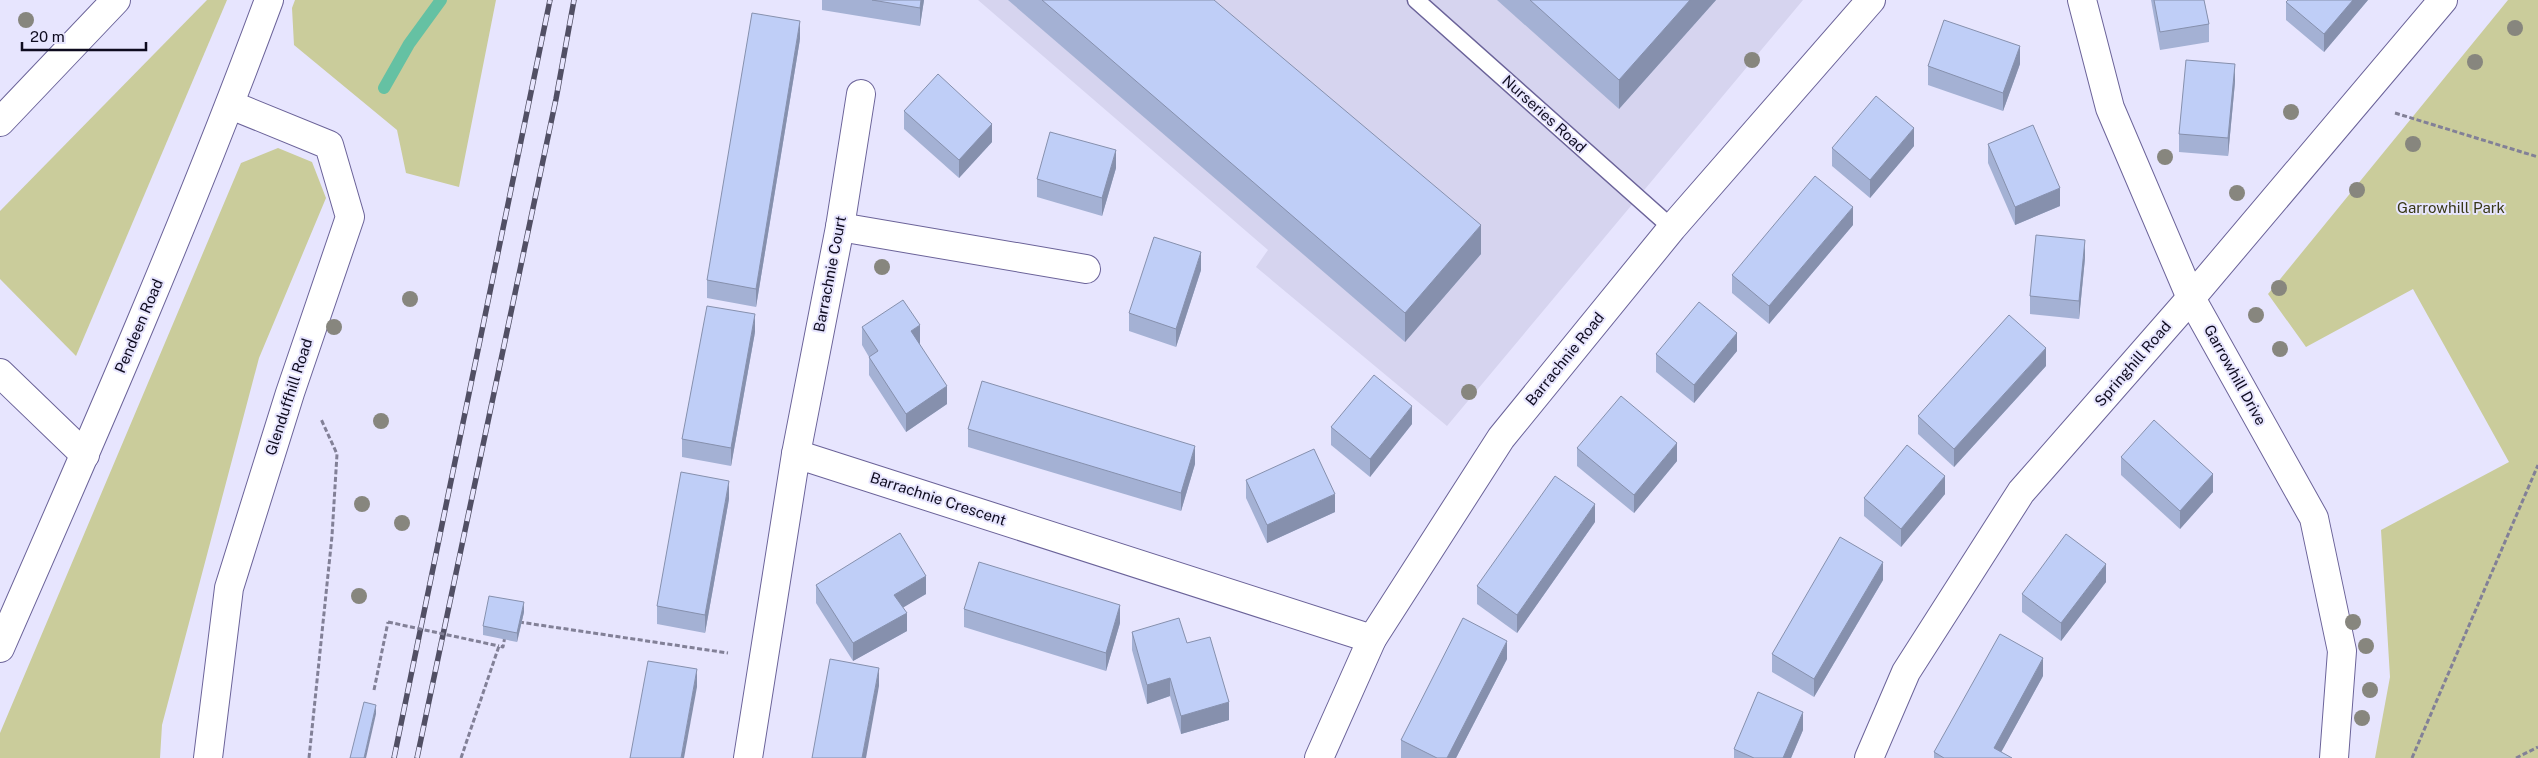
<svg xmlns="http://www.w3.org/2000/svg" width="2538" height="758" font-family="'Public Sans',sans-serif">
<rect width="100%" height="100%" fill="#e7e5fe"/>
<polygon fill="#d6d4ef" points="978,0 1803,0 1447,426 1256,267 1268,250"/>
<g fill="#cacc9b">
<polygon points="207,0 227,0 76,356 0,279 0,211"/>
<polygon points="295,0 496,0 459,187 406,173 397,130 294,45 292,8"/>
<polygon points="2508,0 2538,0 2538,758 2375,758 2390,677 2381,530 2509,462 2413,289 2306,347 2268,294"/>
<polygon points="278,148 312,162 326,198 259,358 162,725 160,758 0,758 0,733 241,163"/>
</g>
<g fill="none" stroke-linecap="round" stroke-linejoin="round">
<polyline stroke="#65c1a3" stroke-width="12" points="384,88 409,44 441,0"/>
<g stroke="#6b6399" stroke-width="19">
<polyline id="service" points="1416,0 1672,228"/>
</g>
<g stroke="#6b6399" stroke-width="30">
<g id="minor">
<polyline points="2082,0 2110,108 2191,298 2314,518 2342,651 2334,758"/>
<polyline points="0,122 116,0"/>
<polyline points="840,227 1086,269"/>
<polyline points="0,373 85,455"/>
<polyline points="796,454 840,227 861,94"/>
<path d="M0,648C94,434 188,219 269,0"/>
<polyline points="208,758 229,588 290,393 350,217 329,145 231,105"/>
<polyline points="748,758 796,454 1372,639"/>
<polyline points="1869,758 1906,672 2021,492 2191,298 2443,0"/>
</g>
</g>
<g stroke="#6b6399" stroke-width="30">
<polyline id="secondary" points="1319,758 1372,639 1501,438 1672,228 1871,0"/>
</g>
<g stroke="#828097" stroke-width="3" stroke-dasharray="5 2.5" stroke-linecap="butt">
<polyline points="2395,113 2538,157"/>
<polyline points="519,622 728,653"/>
<polyline points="374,690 388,622"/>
<polyline points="309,758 332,536 337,454 321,419"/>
<polyline points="461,758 499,646 503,647 505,636"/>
<polyline points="2412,758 2538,465"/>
<polyline points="2516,758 2538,747"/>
</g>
<use href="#service" stroke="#fff" stroke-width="16"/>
<use href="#minor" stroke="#fff" stroke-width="28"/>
<use href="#secondary" stroke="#fff" stroke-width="28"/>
<g stroke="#514f64" stroke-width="5.5">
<g id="rail">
<polyline points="394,758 550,0"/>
<polyline points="417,758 556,99 574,0"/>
</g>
</g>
<use href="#rail" stroke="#e7e5fe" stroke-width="4" stroke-dasharray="11" stroke-linecap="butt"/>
<polyline stroke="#828097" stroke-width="3" stroke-dasharray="5 2.5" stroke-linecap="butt" points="388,622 499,646"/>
</g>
<g fill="#87867e">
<circle cx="26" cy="20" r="8"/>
<circle cx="2515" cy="28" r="8"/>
<circle cx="1752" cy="60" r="8"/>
<circle cx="2475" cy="62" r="8"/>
<circle cx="2291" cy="112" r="8"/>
<circle cx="2413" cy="144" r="8"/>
<circle cx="2165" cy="157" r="8"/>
<circle cx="2357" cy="190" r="8"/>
<circle cx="2237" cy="193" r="8"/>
<circle cx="882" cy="267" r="8"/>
<circle cx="2279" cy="288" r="8"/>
<circle cx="410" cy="299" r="8"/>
<circle cx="2256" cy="315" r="8"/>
<circle cx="334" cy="327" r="8"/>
<circle cx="2280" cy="349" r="8"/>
<circle cx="1469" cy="392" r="8"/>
<circle cx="381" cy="421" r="8"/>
<circle cx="362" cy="504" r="8"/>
<circle cx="402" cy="523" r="8"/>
<circle cx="359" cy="596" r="8"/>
<circle cx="2353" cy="622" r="8"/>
<circle cx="2366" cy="646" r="8"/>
<circle cx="2370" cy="690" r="8"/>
<circle cx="2362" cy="718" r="8"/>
</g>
<g fill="#a4b1d4">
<polygon points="822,0 924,0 920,26 822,10"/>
<polygon points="1008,0 1214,0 1481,254 1405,342"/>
<polygon points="1497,0 1716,0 1619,109"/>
<polygon points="2151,0 2204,0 2209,24 2209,42 2160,50"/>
<polygon points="2368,0 2324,52 2286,20 2286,2"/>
<polygon points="800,39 756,307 707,298 707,280"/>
<polygon points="2020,64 2003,111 1928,85 1928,66"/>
<polygon points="2235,82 2228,156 2179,152 2179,134"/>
<polygon points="904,111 992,142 959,178 904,129"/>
<polygon points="1988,144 2060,206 2015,225 1988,163"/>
<polygon points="1914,146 1870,198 1832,166 1832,148"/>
<polygon points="1116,168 1102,216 1037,197 1037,179"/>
<polygon points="1853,225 1769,324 1732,293 1732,275"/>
<polygon points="2085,258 2079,319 2030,314 2030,296"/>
<polygon points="1201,270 1176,347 1129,331 1129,313"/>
<polygon points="862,327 920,344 919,344 947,404 906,432 869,375 869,357 862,345"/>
<polygon points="755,332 731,466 682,457 682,439"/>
<polygon points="1737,351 1694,403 1656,372 1656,354"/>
<polygon points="2046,366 1954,467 1918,434 1918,416"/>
<polygon points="1412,424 1370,477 1331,445 1331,427"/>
<polygon points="968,429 1195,464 1181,511 968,447"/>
<polygon points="1577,448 1677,461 1634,513 1577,466"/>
<polygon points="2121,457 2213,492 2180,529 2121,475"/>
<polygon points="1246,480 1335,512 1267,543 1246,498"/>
<polygon points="1945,494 1901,547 1864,516 1864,498"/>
<polygon points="729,499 705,633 657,624 657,606"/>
<polygon points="1595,522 1517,633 1477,604 1477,586"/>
<polygon points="1883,580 1814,697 1772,672 1772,654"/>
<polygon points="2106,582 2061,641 2022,612 2022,594"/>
<polygon points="816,585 926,594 903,607 907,631 853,661 816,603"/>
<polygon points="964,609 1120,623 1106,671 964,627"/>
<polygon points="524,612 517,642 483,635 483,626"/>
<polygon points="1132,632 1187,643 1229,720 1181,734 1170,696 1147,704 1132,650"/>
<polygon points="1507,659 1456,758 1401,758 1401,740"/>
<polygon points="2043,676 2001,752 2012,758 1934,758 1934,752"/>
<polygon points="1803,730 1791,758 1734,758 1734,749"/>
</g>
<g fill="#8690ad">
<polygon points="921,0 924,0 920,26 920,8"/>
<polygon points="1690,0 1716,0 1619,109 1619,80"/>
<polygon points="2353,0 2368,0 2324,52 2324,34"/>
<polygon points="800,21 800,39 756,307 756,289"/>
<polygon points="2020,46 2020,64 2003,111 2003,93"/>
<polygon points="2235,64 2235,82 2228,156 2228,138"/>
<polygon points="992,124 992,142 959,178 959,160"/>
<polygon points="1914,128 1914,146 1870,198 1870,180"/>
<polygon points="1116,150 1116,168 1102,216 1102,198"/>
<polygon points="2060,188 2060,206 2015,225 2015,207"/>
<polygon points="1853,207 1853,225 1769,324 1769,306"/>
<polygon points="1481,225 1481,254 1405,342 1405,313"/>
<polygon points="2085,240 2085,258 2079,319 2079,301"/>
<polygon points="1201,252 1201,270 1176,347 1176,329"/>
<polygon points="755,314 755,332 731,466 731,448"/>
<polygon points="920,325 920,344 911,350 911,331"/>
<polygon points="1737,333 1737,351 1694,403 1694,385"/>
<polygon points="2046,348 2046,366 1954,467 1954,449"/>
<polygon points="947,386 947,404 906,432 906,414"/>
<polygon points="1412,406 1412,424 1370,477 1370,459"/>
<polygon points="1677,443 1677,461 1634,513 1634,495"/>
<polygon points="1195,446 1195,464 1181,511 1181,493"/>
<polygon points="2213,474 2213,492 2180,529 2180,511"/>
<polygon points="1945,476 1945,494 1901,547 1901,529"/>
<polygon points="729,481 729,499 705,633 705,615"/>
<polygon points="1335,494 1335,512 1267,543 1267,525"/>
<polygon points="1595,504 1595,522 1517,633 1517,615"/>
<polygon points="1883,562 1883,580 1814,697 1814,679"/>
<polygon points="2106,564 2106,582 2061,641 2061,623"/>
<polygon points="926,576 926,594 894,613 894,595"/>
<polygon points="524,602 524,612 517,642 517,633"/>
<polygon points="1120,605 1120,623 1106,671 1106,653"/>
<polygon points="907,613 907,631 853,661 853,643"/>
<polygon points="1507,641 1507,659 1456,758 1447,758"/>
<polygon points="2043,658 2043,676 1998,758 1994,748"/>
<polygon points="879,668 879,686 866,758 862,758"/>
<polygon points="697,669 697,687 684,758 681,758"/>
<polygon points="1170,678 1170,696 1147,704 1147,685"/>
<polygon points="1229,702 1229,720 1181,734 1181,716"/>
<polygon points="376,705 376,714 366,758 364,758"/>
<polygon points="1803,712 1803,730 1791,758 1783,758"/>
</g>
<g fill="#bfcef7" stroke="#8690ad">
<polygon points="872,0 921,0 920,8"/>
<polygon points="1042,0 1214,0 1481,225 1405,313"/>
<polygon points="1530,0 1690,0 1619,80"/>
<polygon points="2154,0 2204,0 2209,24 2160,32"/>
<polygon points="2288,0 2353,0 2324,34 2286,2"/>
<polygon points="752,13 800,21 756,289 707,280"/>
<polygon points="1944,20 2020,46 2003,93 1928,66"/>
<polygon points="2186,60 2235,64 2228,138 2179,134"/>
<polygon points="938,74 992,124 959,160 904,111"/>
<polygon points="1876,96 1914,128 1870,180 1832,148"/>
<polygon points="2033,125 2060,188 2015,207 1988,144"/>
<polygon points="1050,132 1116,150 1102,198 1037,179"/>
<polygon points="1815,176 1853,207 1769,306 1732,275"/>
<polygon points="2036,235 2085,240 2079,301 2030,296"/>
<polygon points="1154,237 1201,252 1176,329 1129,313"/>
<polygon points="903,300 920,325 911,331 947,386 906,414 869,357 878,351 862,327"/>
<polygon points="1699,302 1737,333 1694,385 1656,354"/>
<polygon points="707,306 755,314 731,448 682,439"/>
<polygon points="2009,315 2046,348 1954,449 1918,416"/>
<polygon points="1374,375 1412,406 1370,459 1331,427"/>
<polygon points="982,381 1195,446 1181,493 968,429"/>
<polygon points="1621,396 1677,443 1634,495 1577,448"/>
<polygon points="2154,420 2213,474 2180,511 2121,457"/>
<polygon points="1907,445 1945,476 1901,529 1864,498"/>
<polygon points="1314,449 1335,494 1267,525 1246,480"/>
<polygon points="681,472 729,481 705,615 657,606"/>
<polygon points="1555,476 1595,504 1517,615 1477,586"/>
<polygon points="900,533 926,576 894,595 907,613 853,643 816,585"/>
<polygon points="2066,534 2106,564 2061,623 2022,594"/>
<polygon points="1840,537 1883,562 1814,679 1772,654"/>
<polygon points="979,562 1120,605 1106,653 964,609"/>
<polygon points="489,596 524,602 517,633 483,626"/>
<polygon points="1179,618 1187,643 1210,637 1229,702 1181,716 1170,678 1147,685 1132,632"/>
<polygon points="1463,618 1507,641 1447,758 1437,758 1401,740"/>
<polygon points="2000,634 2043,658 1994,748 2012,758 1944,758 1934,752"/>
<polygon points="830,659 879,668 862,758 812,758"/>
<polygon points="648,661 697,669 681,758 630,758"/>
<polygon points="1758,692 1803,712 1783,758 1754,758 1734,749"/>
<polygon points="364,702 376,705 364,758 350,758"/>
</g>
<g text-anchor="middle" stroke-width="4" stroke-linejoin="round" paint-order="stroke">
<g font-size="15" fill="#0e0b1f" stroke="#e7e5fe">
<text transform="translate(1544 114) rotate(42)" y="5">Nurseries Road</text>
<text transform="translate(830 274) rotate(-79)" y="5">Barrachnie Court</text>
<text transform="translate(139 326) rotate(-67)" y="5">Pendeen Road</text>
<text transform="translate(1565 359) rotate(-51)" y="5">Barrachnie Road</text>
<text transform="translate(2133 364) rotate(-49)" y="5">Springhill Road</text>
<text transform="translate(2235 375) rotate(61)" y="5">Garrowhill Drive</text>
<text transform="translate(289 397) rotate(-72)" y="5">Glenduffhill Road</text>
<text transform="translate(938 499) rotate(18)" y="5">Barrachnie Crescent</text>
</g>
<g font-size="15" fill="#383816" stroke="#e7e5fe">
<text x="2451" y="213">Garrowhill Park</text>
</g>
</g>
<path d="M22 42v8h124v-8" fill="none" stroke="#0e0b1f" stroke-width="2.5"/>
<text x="30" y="42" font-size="15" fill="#0e0b1f" stroke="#e7e5fe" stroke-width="4" paint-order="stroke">20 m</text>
</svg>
